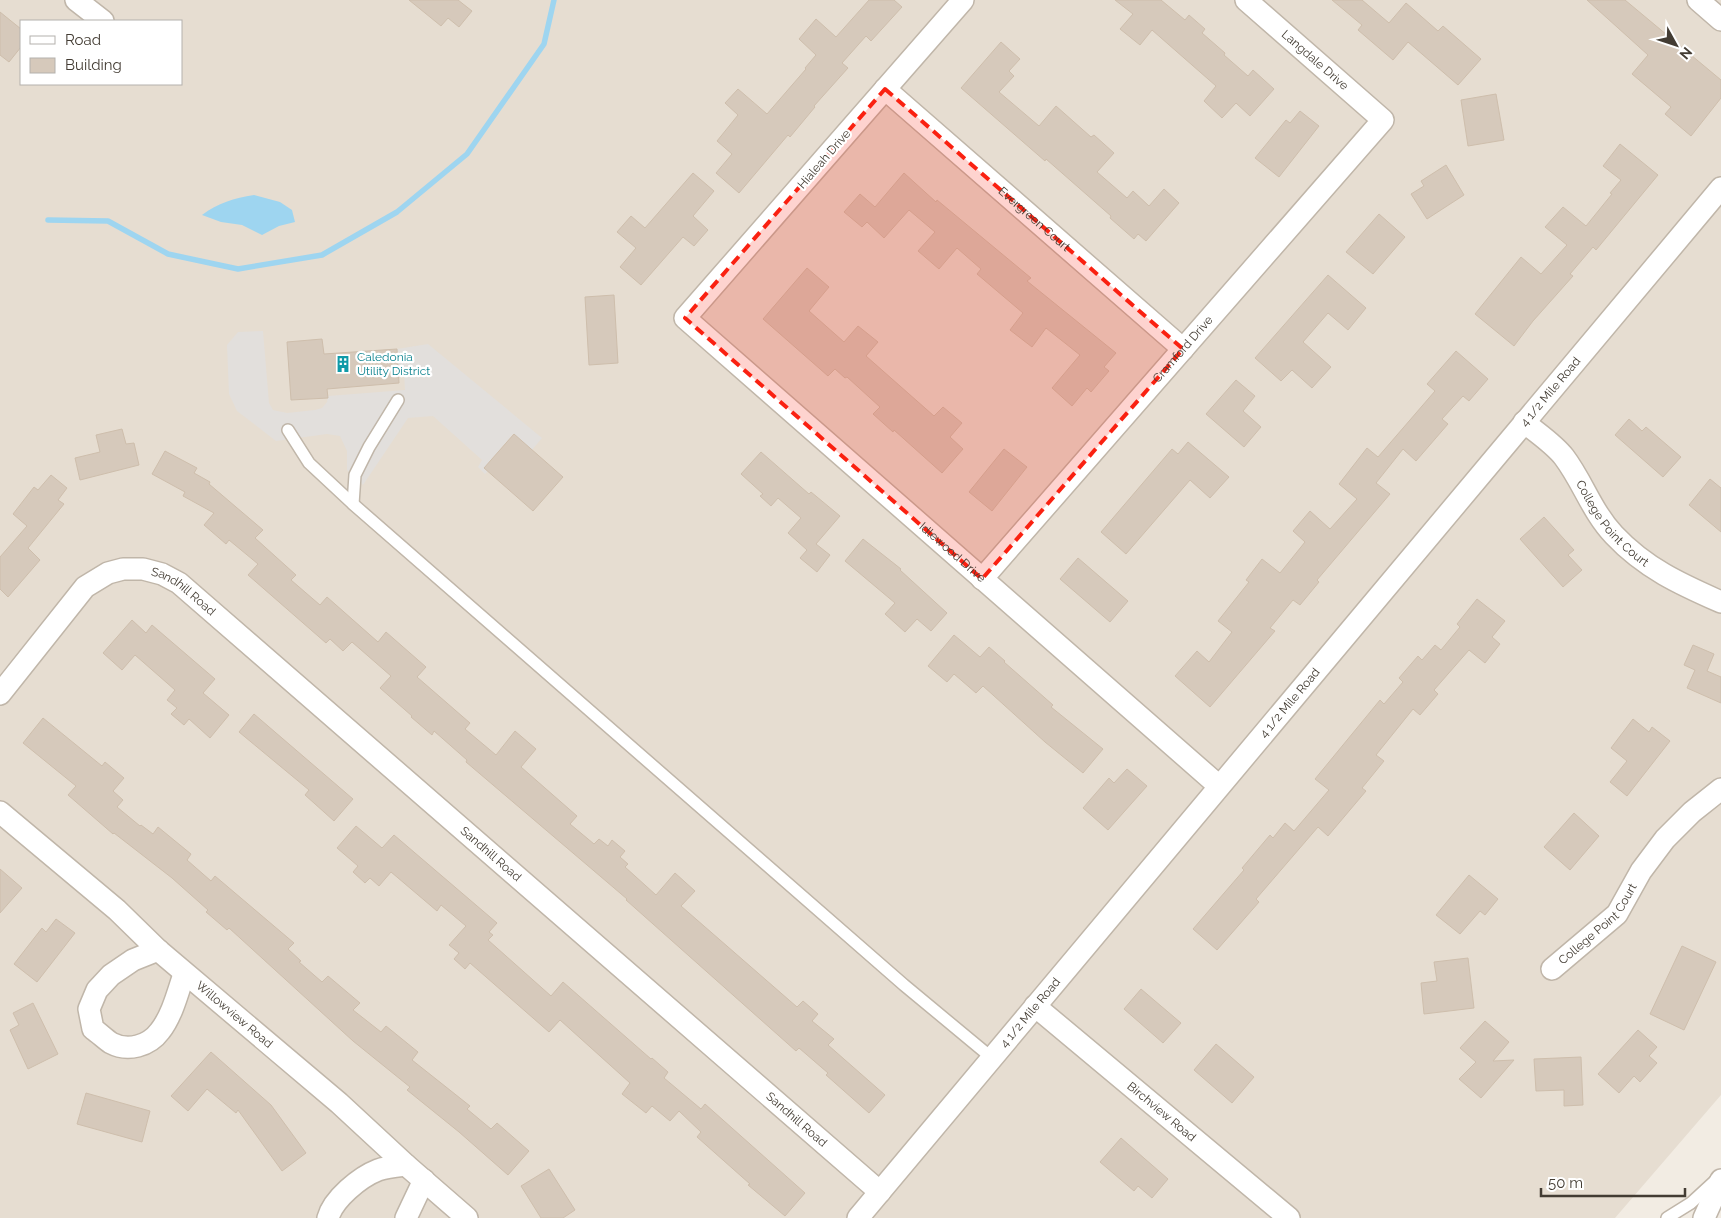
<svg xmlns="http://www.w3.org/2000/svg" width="1721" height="1218" font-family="Raleway,sans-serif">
<rect width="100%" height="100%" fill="#f2ece3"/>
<path fill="#e6ddd1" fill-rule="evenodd" d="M0,0H1721V1095L1615,1218H0ZM21,21H181V84H21Z"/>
<polygon fill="#e2dfdc" points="263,331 269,403 273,410 287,413 315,410 322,408 327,402 328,396 405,390 404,373 398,373 397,349 428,344 542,438 532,450 513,434 484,468 488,471 485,474 478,467 482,460 433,416 408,418 363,485 347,470 347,451 340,436 327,434 276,441 237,411 229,394 227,345 238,332"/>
<path fill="#9ed5f0" d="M254,195L280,202L292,210L295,222L279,226L262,235L242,225L221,222L202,215C218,203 234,198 254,195Z"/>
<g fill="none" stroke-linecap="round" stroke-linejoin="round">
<polyline stroke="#9ed5f0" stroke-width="5.5" points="48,220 108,221 168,254 238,269 322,255 397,212 467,154 544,44 554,0"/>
</g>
<g fill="#d6c9bb" stroke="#cebeac">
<polygon points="409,0 458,0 472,11 459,27 448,18 441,26"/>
<polygon points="869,0 894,0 902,7 871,41 866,36 842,63 848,68 814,106 815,107 790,137 788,135 739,193 716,173 732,154 717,141 738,115 725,103 738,89 767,114 806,69 805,68 816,55 799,39 816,19 836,37"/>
<polygon points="1115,0 1161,0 1185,20 1189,15 1205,29 1202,33 1225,53 1224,55 1248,76 1253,70 1274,89 1250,116 1236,103 1222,118 1204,101 1216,86 1152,30 1140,45 1120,29 1133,14"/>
<polygon points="1332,0 1362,0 1389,23 1406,3 1438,31 1443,26 1481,59 1458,85 1408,42 1393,60 1358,30 1362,25"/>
<polygon points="1587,0 1625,0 1721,80 1721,98 1691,136 1665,114 1671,107 1632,74 1648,55"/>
<polygon points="0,12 21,29 21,47 9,62 0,55"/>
<polygon points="1001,42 1020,59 1009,71 1014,76 999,92 1039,126 1056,106 1091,137 1094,135 1114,153 1097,172 1127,198 1133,191 1149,206 1164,189 1179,203 1146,241 1138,234 1134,239 1110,218 1111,216 1046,159 1045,161 961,88"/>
<polygon points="1496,94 1504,140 1468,146 1461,100"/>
<polygon points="1300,111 1319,126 1279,177 1255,158 1286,120 1290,123"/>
<polygon points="1620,144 1658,175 1596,250 1593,247 1570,274 1573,276 1533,321 1514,346 1475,314 1521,257 1541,274 1567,245 1545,227 1563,207 1586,226 1612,194 1610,193 1621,180 1603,166"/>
<polygon points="1446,165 1464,195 1427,219 1411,194 1424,186 1421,181"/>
<polygon points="693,173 714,191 693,216 708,230 694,246 683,237 641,285 620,267 636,248 617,232 631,216 645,228"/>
<polygon points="904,173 936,202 937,200 1031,278 1027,281 1116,353 1104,367 1109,371 1091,392 1087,388 1072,406 1052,388 1080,355 1046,328 1032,347 1010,330 1023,313 977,274 981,269 957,248 939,269 918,251 935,232 909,210 884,238 867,222 862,227 844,212 860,194 875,207"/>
<polygon points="1379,214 1405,237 1373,274 1346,252"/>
<polygon points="807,268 829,287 809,311 844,342 858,326 878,342 866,356 934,416 943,407 962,423 950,437 963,449 942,473 894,430 893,432 873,414 880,407 847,377 845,378 835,369 828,376 763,319"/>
<polygon points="1328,275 1366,308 1348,330 1328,313 1303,342 1331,367 1312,388 1292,370 1281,381 1255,358"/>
<polygon points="614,295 618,363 589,365 585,297"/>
<polygon points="322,339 324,354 397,349 399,383 327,389 328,398 291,400 287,342"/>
<polygon points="1456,351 1488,379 1469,401 1463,396 1442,419 1448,424 1416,461 1403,449 1376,483 1390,494 1317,580 1319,582 1300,605 1293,600 1270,628 1275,631 1210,707 1175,676 1197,651 1209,662 1232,632 1218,621 1249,582 1246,580 1262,559 1280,573 1305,542 1293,531 1310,511 1330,529 1357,499 1339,484 1367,448 1378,457 1435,391 1427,384"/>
<polygon points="1236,380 1255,396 1243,411 1261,427 1244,447 1206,414"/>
<polygon points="1629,419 1642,431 1646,427 1681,457 1663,477 1615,435"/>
<polygon points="122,429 126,444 134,443 139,465 80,480 75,458 100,452 96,435"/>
<polygon points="514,434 563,477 533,511 484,468"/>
<polygon points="1188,442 1229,477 1210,498 1190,480 1126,554 1101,532 1172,449 1178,454"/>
<polygon points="1004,449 1027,467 992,511 969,492"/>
<polygon points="165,451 197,468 194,473 210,482 209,484 263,530 255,538 296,575 291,580 320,605 327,597 378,642 386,632 426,667 417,677 470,723 465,729 496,755 515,731 536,749 521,767 577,816 570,824 594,844 599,839 608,846 612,840 625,851 620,857 628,864 625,867 656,895 675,873 695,891 681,906 797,1007 803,1001 818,1014 812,1021 834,1039 828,1045 885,1095 869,1113 826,1075 828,1073 799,1048 796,1051 626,900 627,899 466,762 467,760 434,731 432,735 411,717 412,716 380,688 391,676 352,642 343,651 330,639 326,643 248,575 258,564 229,540 226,544 204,525 214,513 183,496 185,492 152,474"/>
<polygon points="761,452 809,494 811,492 840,516 816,544 830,555 817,572 800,558 807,550 788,533 801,518 778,498 771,506 760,496 763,494 741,474"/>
<polygon points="51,475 67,488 58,500 64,504 28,548 40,560 8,597 0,589 0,557 27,526 13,514 34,487 38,490"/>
<polygon points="1710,479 1721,488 1721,532 1689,505"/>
<polygon points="1544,517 1574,550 1568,555 1582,570 1563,587 1520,539"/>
<polygon points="863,539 901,569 900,570 947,613 931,631 917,619 905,632 885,614 895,603 845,561"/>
<polygon points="1078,558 1128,601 1110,622 1060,579"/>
<polygon points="1477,599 1505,621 1492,637 1500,644 1485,663 1469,650 1434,690 1438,694 1420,715 1413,709 1376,755 1384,761 1362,788 1366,791 1328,836 1318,827 1256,899 1259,902 1217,950 1193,929 1244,870 1242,868 1270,835 1273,838 1285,823 1294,831 1329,790 1315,779 1380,700 1384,704 1403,682 1399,678 1418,656 1422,660 1435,645 1441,650 1460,627 1457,624"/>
<polygon points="132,620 146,633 152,625 215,679 203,693 229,715 210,738 189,719 184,725 171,714 177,708 167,700 175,690 135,655 122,670 103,653"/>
<polygon points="954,635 980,657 989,647 1005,661 1004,662 1053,705 1051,707 1103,749 1083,773 1045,742 983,686 976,693 954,674 947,682 928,666"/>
<polygon points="1693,645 1714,654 1707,671 1721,677 1721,703 1687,688 1695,670 1684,665"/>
<polygon points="254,714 353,799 334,821 305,795 309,790 239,732"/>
<polygon points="43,718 102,766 105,762 124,778 113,791 123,800 117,807 140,826 141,825 153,834 158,827 191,854 187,860 211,881 215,876 294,943 288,949 301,961 299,962 322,982 328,976 360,1003 353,1010 381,1032 386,1026 418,1052 412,1060 470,1106 467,1109 491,1129 497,1123 529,1151 508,1175 459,1132 407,1090 410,1087 353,1041 229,928 227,930 206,912 208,910 172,878 114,833 113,834 68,795 76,786 23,743"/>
<polygon points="1633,719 1649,732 1652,727 1670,741 1627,796 1610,782 1627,761 1611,748"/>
<polygon points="1127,769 1147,786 1108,830 1083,808 1109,778 1114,783"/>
<polygon points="1574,813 1599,836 1570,870 1544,847"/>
<polygon points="356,826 382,848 394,835 497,923 489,932 493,935 488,940 551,996 563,982 651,1059 652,1058 668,1072 664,1078 701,1109 705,1104 805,1193 785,1216 748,1185 750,1184 697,1137 701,1132 679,1111 670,1121 652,1106 646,1113 622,1094 630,1083 560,1020 549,1032 470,963 465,969 454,959 459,953 449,945 466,926 441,905 437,911 391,872 379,886 370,878 365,883 353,872 358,866 337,848"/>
<polygon points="0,869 22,888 0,913"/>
<polygon points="1469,875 1498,899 1485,915 1480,911 1460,934 1436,915"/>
<polygon points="56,919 75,933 37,982 14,964 42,928 46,932"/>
<polygon points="1682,946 1716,962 1684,1030 1650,1014"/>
<polygon points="1468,958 1474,1008 1424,1014 1421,983 1437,981 1434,962"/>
<polygon points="1141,989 1181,1023 1163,1043 1124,1009"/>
<polygon points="33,1003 58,1054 28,1069 10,1030 19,1025 13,1013"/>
<polygon points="1485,1021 1509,1042 1493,1061 1514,1060 1481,1098 1459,1079 1476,1062 1460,1048"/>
<polygon points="1638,1030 1657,1047 1649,1056 1657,1063 1640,1082 1634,1076 1619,1093 1598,1074"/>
<polygon points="1216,1044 1254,1077 1232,1103 1194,1070"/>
<polygon points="211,1052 271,1105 306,1153 282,1171 238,1110 236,1113 207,1089 188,1111 171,1096"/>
<polygon points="1581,1057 1583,1105 1564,1106 1564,1090 1536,1091 1534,1059"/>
<polygon points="86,1093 150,1111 142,1142 77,1124"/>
<polygon points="1121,1138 1168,1179 1152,1198 1138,1186 1134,1191 1100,1162"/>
<polygon points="549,1169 575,1210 563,1218 541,1218 521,1186"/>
</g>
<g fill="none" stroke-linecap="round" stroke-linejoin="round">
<g stroke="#c0b6a9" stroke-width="14">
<g id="service">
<polyline points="288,430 309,463 353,504 904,985 992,1058"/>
<polyline points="353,504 355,475 369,447 398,400"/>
<polyline points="1667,1218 1691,1203 1716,1180"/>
</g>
</g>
<g stroke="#c0b6a9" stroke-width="24">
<g id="minor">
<polyline points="76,0 103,21"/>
<path id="s1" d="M963,0L685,318L1219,786"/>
<polyline points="1698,0 1721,20"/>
<path id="s2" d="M885,89L1183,349"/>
<path id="s3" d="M1524,422C1537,433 1554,444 1564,457C1583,482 1592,512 1614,535C1645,568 1680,584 1721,602"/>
<path id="s4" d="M982,579L1383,120L1246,0"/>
<path id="s5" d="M0,694L85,587L108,573L123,569H143L162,574L179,583L880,1192"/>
<path id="s6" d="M0,812L117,910L158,950L339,1103L406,1165L467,1218"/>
<path d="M158,950L133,960L111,975L97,990L89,1009L93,1029C99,1033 105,1039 111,1043C128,1052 149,1046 160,1031C172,1016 178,992 184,974"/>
<path id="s7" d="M1552,969L1617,914L1641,871L1665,839L1692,812L1721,789"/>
<path id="s8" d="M1035,1006L1289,1218"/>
<path d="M328,1218C333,1199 360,1177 378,1170C386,1167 397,1166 406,1165"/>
<polyline points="406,1218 424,1180"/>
<path id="s9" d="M858,1218L1721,188"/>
<polyline points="1704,1218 1721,1180"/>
</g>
</g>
<use href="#service" stroke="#fff" stroke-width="11"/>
<use href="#minor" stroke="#fff" stroke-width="21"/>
</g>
<path fill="#fa2111" fill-opacity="0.2" stroke="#fa2111" stroke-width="4" stroke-dasharray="10 6" stroke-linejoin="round" d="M885,89L1183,349L982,579L685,318Z"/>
<defs>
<g id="building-bare" transform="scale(1.35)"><path d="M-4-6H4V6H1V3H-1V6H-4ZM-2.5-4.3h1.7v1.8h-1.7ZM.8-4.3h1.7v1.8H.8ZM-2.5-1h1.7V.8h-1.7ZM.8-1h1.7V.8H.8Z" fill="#0f9aa8" stroke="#fff" stroke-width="2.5" paint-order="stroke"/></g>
</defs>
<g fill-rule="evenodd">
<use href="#building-bare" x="343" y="364"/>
</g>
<g text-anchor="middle" stroke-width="4.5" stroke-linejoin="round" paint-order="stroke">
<g font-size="12" fill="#433c33" stroke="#fff">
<text transform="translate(1315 60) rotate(41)" y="4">Langdale Drive</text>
<text transform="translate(824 159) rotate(-49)" y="4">Hialeah Drive</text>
<text dy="4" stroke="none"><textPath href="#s2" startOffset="198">Evergreen Court</textPath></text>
<text dy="4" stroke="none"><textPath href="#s4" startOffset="305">Cramford Drive</textPath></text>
<text dy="4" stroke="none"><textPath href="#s9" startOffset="1078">4 1/2 Mile Road</textPath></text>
<text dy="4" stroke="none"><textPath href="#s3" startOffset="136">College Point Court</textPath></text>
<text dy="4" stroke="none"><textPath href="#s1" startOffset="778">Idlewood Drive</textPath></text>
<text dy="4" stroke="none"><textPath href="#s5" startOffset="246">Sandhill Road</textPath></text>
<text dy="4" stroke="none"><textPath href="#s9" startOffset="672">4 1/2 Mile Road</textPath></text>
<text dy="4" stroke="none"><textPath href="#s5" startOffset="651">Sandhill Road</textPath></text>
<text dy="4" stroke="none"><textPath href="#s7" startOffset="65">College Point Court</textPath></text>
<text dy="4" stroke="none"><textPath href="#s9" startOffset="268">4 1/2 Mile Road</textPath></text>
<text dy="4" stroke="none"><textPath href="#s6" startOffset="310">Willowview Road</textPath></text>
<text dy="4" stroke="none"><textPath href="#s8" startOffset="165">Birchview Road</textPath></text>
<text dy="4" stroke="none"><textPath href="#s5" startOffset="1056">Sandhill Road</textPath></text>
</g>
<g font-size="12" fill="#0d838f" stroke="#fff" text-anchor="start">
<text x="357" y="361">Caledonia<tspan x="357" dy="14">Utility District</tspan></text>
</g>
</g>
<rect x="20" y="20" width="162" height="65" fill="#ffffff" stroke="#b4b1ad"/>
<rect x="30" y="36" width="25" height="8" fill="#ffffff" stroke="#b4b1ad"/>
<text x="65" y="45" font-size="15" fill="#433c33">Road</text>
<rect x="30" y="58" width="25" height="15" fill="#d6c9bb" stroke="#b4b1ad"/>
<text x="65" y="70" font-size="15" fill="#433c33">Building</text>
<g transform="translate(1676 45) rotate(130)" stroke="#ffffff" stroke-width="4" paint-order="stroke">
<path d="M0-4L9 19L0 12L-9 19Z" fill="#433c33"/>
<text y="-8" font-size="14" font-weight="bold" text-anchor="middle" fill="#433c33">N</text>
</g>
<path d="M1541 1188v8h144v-8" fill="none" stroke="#433c33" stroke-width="2.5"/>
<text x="1548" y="1188" font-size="15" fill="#433c33" stroke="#ffffff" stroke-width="4" paint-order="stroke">50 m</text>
</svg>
